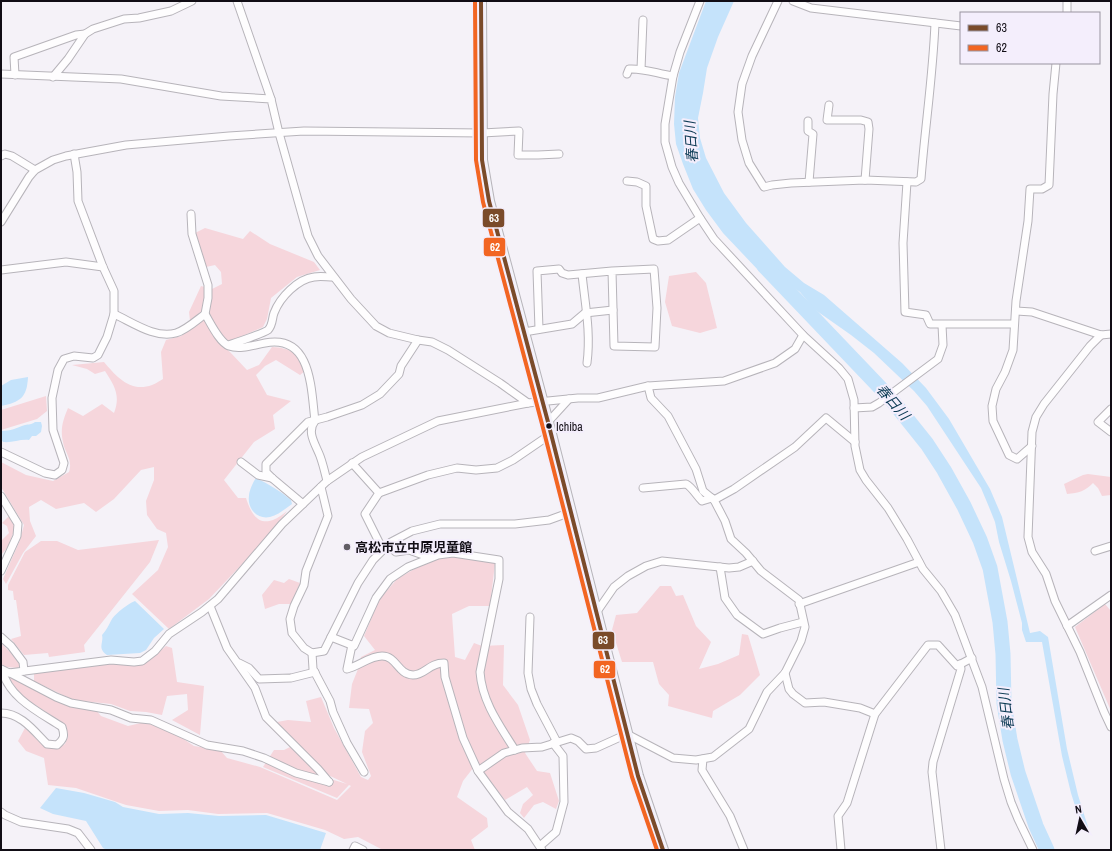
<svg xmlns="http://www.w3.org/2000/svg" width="1112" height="851" font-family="'Archivo Narrow','Noto Sans JP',sans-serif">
<rect width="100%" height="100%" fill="#f5f2f8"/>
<g fill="#f6d6dc">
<path d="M205,228L243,239L250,231L270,244L314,262L320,270L297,277L271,298L267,319L263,327L238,338L219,343L230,352L247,370L259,365L272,347C291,348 297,353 306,370L300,375L276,360L265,366L256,375L267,395L291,401L273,415L275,429L254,442L224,480L238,498H246C250,511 257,526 273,520C278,518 283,514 287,511L268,537L209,599L169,629L132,594L158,570L168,547L166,533L157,529L147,515L146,501L154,480V467L141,470L114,499L96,512L84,503L56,509L41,500L29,507L30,521L36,536L23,553L6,584L3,579L20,540L24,525L1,487V462L26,475L53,481L69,472C73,459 65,454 63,442C60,429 63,420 68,408L83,416L102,404L114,413C121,395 114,385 105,371L95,374L87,369L72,365L104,362C116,376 130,393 152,385C155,384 159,381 163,379L161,352L166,340L181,336L191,329L189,312L201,286L212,289L222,284L221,272L215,265L206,267L195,233Z"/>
<polygon points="696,272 706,283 717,328 700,333 672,326 665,302 669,276"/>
<polygon points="46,396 47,411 37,419 1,430 1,410"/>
<path d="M1088,474L1111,477V495L1102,496L1098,488L1093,483C1085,491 1079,493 1067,494L1064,484L1083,475Z"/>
<polygon points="9,516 15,528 8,547 1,555 1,541 9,533 7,526 2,523"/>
<polygon points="159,540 150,562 84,645 85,652 49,657 48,653 24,655 11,639 21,636 16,600 14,600 13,591 8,590 8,585 25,552 41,541 57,541 78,550"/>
<polygon points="455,556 495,563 490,606 469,606 452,614 455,657 465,660 474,643 482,646 504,645 503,685 518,705 530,740 525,753 537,771 550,773 559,801 556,809 543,802 534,805 524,818 520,813 523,804 533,795 527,787 505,800 484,773 477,763 463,781 457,797 487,818 488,827 471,840 475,850 383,850 358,837 344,839 325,830 267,813 218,814 188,810 159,811 126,805 76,788 48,785 44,758 26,751 18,741 25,728 42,744 56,749 65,744 68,737 66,725 23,697 7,676 31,688 96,710 101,716 128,726 145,722 179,736 194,746 220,750 227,758 260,767 337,800 351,786 349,785 337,798 263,767 274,750 284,750 290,747 324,777 347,784 328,775 277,722 288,720 311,722 306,701 321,697 334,728 361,777 368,780 371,776 362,752 365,731 373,723 369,709 349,708 352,684 358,669 361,657 375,650 364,636 379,600 397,579 418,567 442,557"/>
<polygon points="289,579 300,583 291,604 279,604 265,609 262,595 274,580 284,583"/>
<polygon points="660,586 671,586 676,596 683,595 696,626 711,642 699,669 718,664 739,655 742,634 748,635 760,675 740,695 713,711 712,718 668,706 669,695 659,684 653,662 622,662 612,630 616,615 637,613"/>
<polygon points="1105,604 1111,611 1111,711 1075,627"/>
<polygon points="1,643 10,652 20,665 18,668 6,667 1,664"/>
<polygon points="166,646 172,648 177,682 204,686 200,735 172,720 188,710 187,694 167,696 162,715 146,712 130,711 111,704 73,700 34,681 34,673 110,663 134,666 149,661"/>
</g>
<g fill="#c5e3fb">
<polygon points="706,1 734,1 718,37 707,68 703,93 698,118 700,138 706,158 724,193 746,223 785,267 804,283 824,295 902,363 926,388 949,419 990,489 1002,517 1030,633 1040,631 1048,637 1067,749 1078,795 1088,827 1082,828 1071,793 1062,756 1042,642 1026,642 1022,630 1022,623 1011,581 999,542 995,522 989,507 981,488 927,406 914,391 874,353 851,335 814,309 800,292 784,281 771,280 759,271 723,233 706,210 693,189 683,164 676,144 674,124 675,97 679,73"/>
<path d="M28,377C27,398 20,402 1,406V386L11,380Z"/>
<path d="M35,422H41L42,426L41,432L36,436H32L29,440C20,439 12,443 3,442L1,439V431C11,431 16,428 25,425C29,424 31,425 35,422Z"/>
<path d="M256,478C269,484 280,491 291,500L292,504C285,509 278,515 270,517C257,520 247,508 249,496C249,491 253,482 256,478Z"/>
<path d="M135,601L164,629L154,638L146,650L140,653L107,655C97,648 104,643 102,635C107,630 109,624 112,619C117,612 128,604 135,601Z"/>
<polygon points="56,788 84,793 115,802 123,807 159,814 188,813 219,816 266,815 326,833 320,850 107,850 103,848 86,821 53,814 40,808"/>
</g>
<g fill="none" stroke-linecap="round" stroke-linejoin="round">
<polyline stroke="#c5e3fb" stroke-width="15" points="764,266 891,399 927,444 944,470 964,506 980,540 990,568 1000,622 1003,654 1004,703 1010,740 1018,773 1036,826 1047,850"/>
<g stroke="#b7b4ba" stroke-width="9">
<g id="minor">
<polyline points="237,1 271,99"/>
<polyline points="700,1 680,52 673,76 665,124 665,142 672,167 679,183 700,218 714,239 803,335 839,368 848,379 854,400 855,446 860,470 866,480 888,508 907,539 923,569 941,591 955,615 982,687 1004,779 1011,802 1018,819 1033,850"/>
<path d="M778,1L752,56L742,84L738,112L742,140L749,163L764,187L772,185L791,183L865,180L916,182L921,179C925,127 933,75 935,23"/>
<polyline points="793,1 811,8 961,26"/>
<polyline points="1067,13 1067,1"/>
<polyline points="641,69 643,20"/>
<polyline points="1,74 121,79 221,96 271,99 279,133 308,236 318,256 351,299 376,326 389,333 418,340 432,342 448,350 500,383 528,403"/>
<path d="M627,74L629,69C644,68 658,74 673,76"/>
<polyline points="15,75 14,57 76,35 85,34"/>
<polyline points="53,77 68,59 85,34 93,29 124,19 139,18 171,11 192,1"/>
<polyline points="829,105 827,120 861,120 868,122 869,129 865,180"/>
<polyline points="808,121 808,131 813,134 809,182"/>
<polyline points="1,156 5,154 12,156 35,170"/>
<polyline points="627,181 637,182 646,186 646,206 653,239 658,241 668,240 700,218"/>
<polyline points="907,182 903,243 905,312 926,315 930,324 1014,324"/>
<polyline points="1,222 29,177 35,170 53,160 66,156 126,145 229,136 304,131 482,133 519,131 518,155 538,155 559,154"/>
<polyline points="1,270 66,262 103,267"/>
<path d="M582,274C585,304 591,332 587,363"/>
<polyline points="1016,311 1032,312 1101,335 1111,334"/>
<path d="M114,314C132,322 155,339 176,333C186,330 197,320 205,314L208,298V285L192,234L191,214"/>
<path d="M205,314C210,322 219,342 229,346C240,350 254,345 265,343C312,334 311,389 315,421C306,432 316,445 320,456C323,464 325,473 327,481"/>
<polyline points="539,329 537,271 559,269 562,273 568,275 612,271 654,269 657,308 655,347 614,346 612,271"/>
<polyline points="524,332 572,324 585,313 613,310"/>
<polyline points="1101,335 1090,346 1044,404 1036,417 1032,432 1028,537 1032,552 1046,574 1055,601 1080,652 1104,712 1111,727"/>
<path d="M228,345C235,343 264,333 268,330C273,325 272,318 274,313C280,297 298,279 314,277C320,276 327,277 333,277"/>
<polyline points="854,408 872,407 879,403 938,359 943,345 942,325"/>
<polyline points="1111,409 1098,422 1111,432"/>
<polyline points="548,422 569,399"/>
<polyline points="1032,446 1017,459 1009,455 993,421 992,406 996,389 1005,372 1013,350 1016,301 1028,221 1030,189 1042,189 1049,185 1053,94 1056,63"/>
<polyline points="1,452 45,473 55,475 62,470 64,463 53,430 52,398 58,370 64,359 74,356 93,358 98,355 107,337 114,314 114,291 103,267 78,201 77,172 74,154"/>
<polyline points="241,462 258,475 272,478"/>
<polyline points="352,463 379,493 365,514 383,550"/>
<polyline points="321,487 328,516 306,571 304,585 294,606 290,619 292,633 304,648 312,653 324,651 358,583 373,560 391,542 412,531 440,524 515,524 549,520 571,512"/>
<path d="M643,488L686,484C692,487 696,495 702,501L712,498"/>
<polyline points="379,493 428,475 457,468 476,470 497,468 513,460 551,434"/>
<polyline points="1,496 18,524 17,536 1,571"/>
<polyline points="714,500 734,489 795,447 826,418 855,442"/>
<polyline points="303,504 272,478 266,472 266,464 308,422 327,417 362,405 380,394 399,374 401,366 418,340"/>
<polyline points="388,545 396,552 409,550 423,555 434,554"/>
<polyline points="1095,551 1111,546"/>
<polyline points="720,567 725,598 737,615 763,634 780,628 803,622"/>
<polyline points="799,604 919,562"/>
<polyline points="210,606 227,648 255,688 266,717 318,769 329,782"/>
<polyline points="596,613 614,587 628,576 646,566 662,561 729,568 739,567 753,561"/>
<polyline points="530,617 528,673 531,689 537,704 557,742"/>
<polyline points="1067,626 1111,595"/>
<polyline points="1,637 11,646 23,662 24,671"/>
<path d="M331,637L354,646L376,598L390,579L408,567L438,555L453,553L499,560V579L480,672C482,702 500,726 515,750"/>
<path d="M352,645L347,669C359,666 370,656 382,656C397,656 397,674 413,675C425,675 429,663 444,663L445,677L463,738L478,771L508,812L528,829L542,850"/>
<polyline points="312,653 313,669 330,701 333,712 347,743 364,772"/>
<polyline points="239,663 249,668 259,679 291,678 315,672"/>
<polyline points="1,669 9,673 111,660 134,662 142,661 155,651 169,634 202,612 218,599 282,524 327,481 362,457 438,421 528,403 578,398 598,398 648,386 724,381 775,363 795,349 803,335"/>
<polyline points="10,673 56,697 71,703 111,710 131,718 151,720 207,745 243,751 264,758 296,773 329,782"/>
<polyline points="785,673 789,689 793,694 805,703 824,702 860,708 875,714"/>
<path d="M1,713C21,713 34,731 47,744L57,745C64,739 65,736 62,727C39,712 9,698 2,670"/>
<polyline points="703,759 702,770 730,816 744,850"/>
<polyline points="478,771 504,753 522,748 542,747 571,738 578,741 586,749 596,748 627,734 673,758 696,760 713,757 749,729 767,692 785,673 801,641 805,627 799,600 761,571 746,553 731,539 725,521 714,500 703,491 696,469 668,416 651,398 648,386"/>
<polyline points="1,812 5,815 21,822 68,829 78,833 91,850"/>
<polyline points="540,846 556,832 564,802 563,756 553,743"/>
<polyline points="353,850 355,846 363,850"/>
<polyline points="841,850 838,816 847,803 875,714 928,645 938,645 957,666 972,658"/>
<polyline points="941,850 932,772 933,762 961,669 960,664"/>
</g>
</g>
<g stroke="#b7b4ba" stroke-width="12">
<polyline id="secondary" points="481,1 482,160 489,201 548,422 638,776 663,850"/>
</g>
<use href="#minor" stroke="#fefdfe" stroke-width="7"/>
<use href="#secondary" stroke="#f3f4f9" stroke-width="10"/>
<g stroke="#f4eefc" stroke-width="7">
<polyline id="bus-1" points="481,1 482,160 489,201 548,422 638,776 663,850"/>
</g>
<g stroke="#f4eefc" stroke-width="7">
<polyline id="bus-2" points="475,1 476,160 483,202 542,424 632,777 657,850"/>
</g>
<use href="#bus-1" stroke="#7a4b2a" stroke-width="4"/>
<use href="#bus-2" stroke="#f26522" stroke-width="4"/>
</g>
<circle fill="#110d15" stroke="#f4eefc" stroke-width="1.5" cx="549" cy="426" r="3.5"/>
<circle fill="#615d64" stroke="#f4eefc" stroke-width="1.5" cx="347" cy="547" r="4"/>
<g text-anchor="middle" stroke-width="4" stroke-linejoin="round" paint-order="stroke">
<g font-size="12" fill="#110d15" stroke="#f4eefc" text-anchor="start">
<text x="556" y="431">Ichiba</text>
</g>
<g font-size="13" font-weight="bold" fill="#110d15" stroke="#f4eefc" text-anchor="start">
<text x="355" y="552">高松市立中原児童館</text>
</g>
<g font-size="14" font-style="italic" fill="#0c3a54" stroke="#f4eefc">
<text transform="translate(691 142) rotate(-94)" y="5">春日川</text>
<text transform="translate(893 402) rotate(49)" y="5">春日川</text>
<text transform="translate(1006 709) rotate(-97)" y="5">春日川</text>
</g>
</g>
<g stroke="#f4eefc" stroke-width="1.5">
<rect x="482" y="208" width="23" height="20" rx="4" fill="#7a4b2a"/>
<rect x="483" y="237" width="23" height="20" rx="4" fill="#f26522"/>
<rect x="592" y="631" width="23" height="19" rx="4" fill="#7a4b2a"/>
<rect x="593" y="660" width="23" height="19" rx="4" fill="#f26522"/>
</g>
<g font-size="11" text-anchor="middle" font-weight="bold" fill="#fff">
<text x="494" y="222">63</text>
<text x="495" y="251">62</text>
<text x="603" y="644">63</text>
<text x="605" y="673">62</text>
</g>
<rect width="1112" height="851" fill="none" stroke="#110d15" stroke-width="4"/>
<rect x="960" y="12" width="140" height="52" fill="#f4eefc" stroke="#9994a0"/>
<rect x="968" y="25" width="20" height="6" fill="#7a4b2a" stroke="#9994a0"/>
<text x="996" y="32" font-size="12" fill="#110d15">63</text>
<rect x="968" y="45" width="20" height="6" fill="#f26522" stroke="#9994a0"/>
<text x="996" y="52" font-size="12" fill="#110d15">62</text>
<g transform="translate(1080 819) rotate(351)" stroke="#f4eefc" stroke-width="3" paint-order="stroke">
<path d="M0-3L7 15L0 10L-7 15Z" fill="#110d15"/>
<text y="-6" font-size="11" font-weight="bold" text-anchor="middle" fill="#110d15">N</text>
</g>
</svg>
